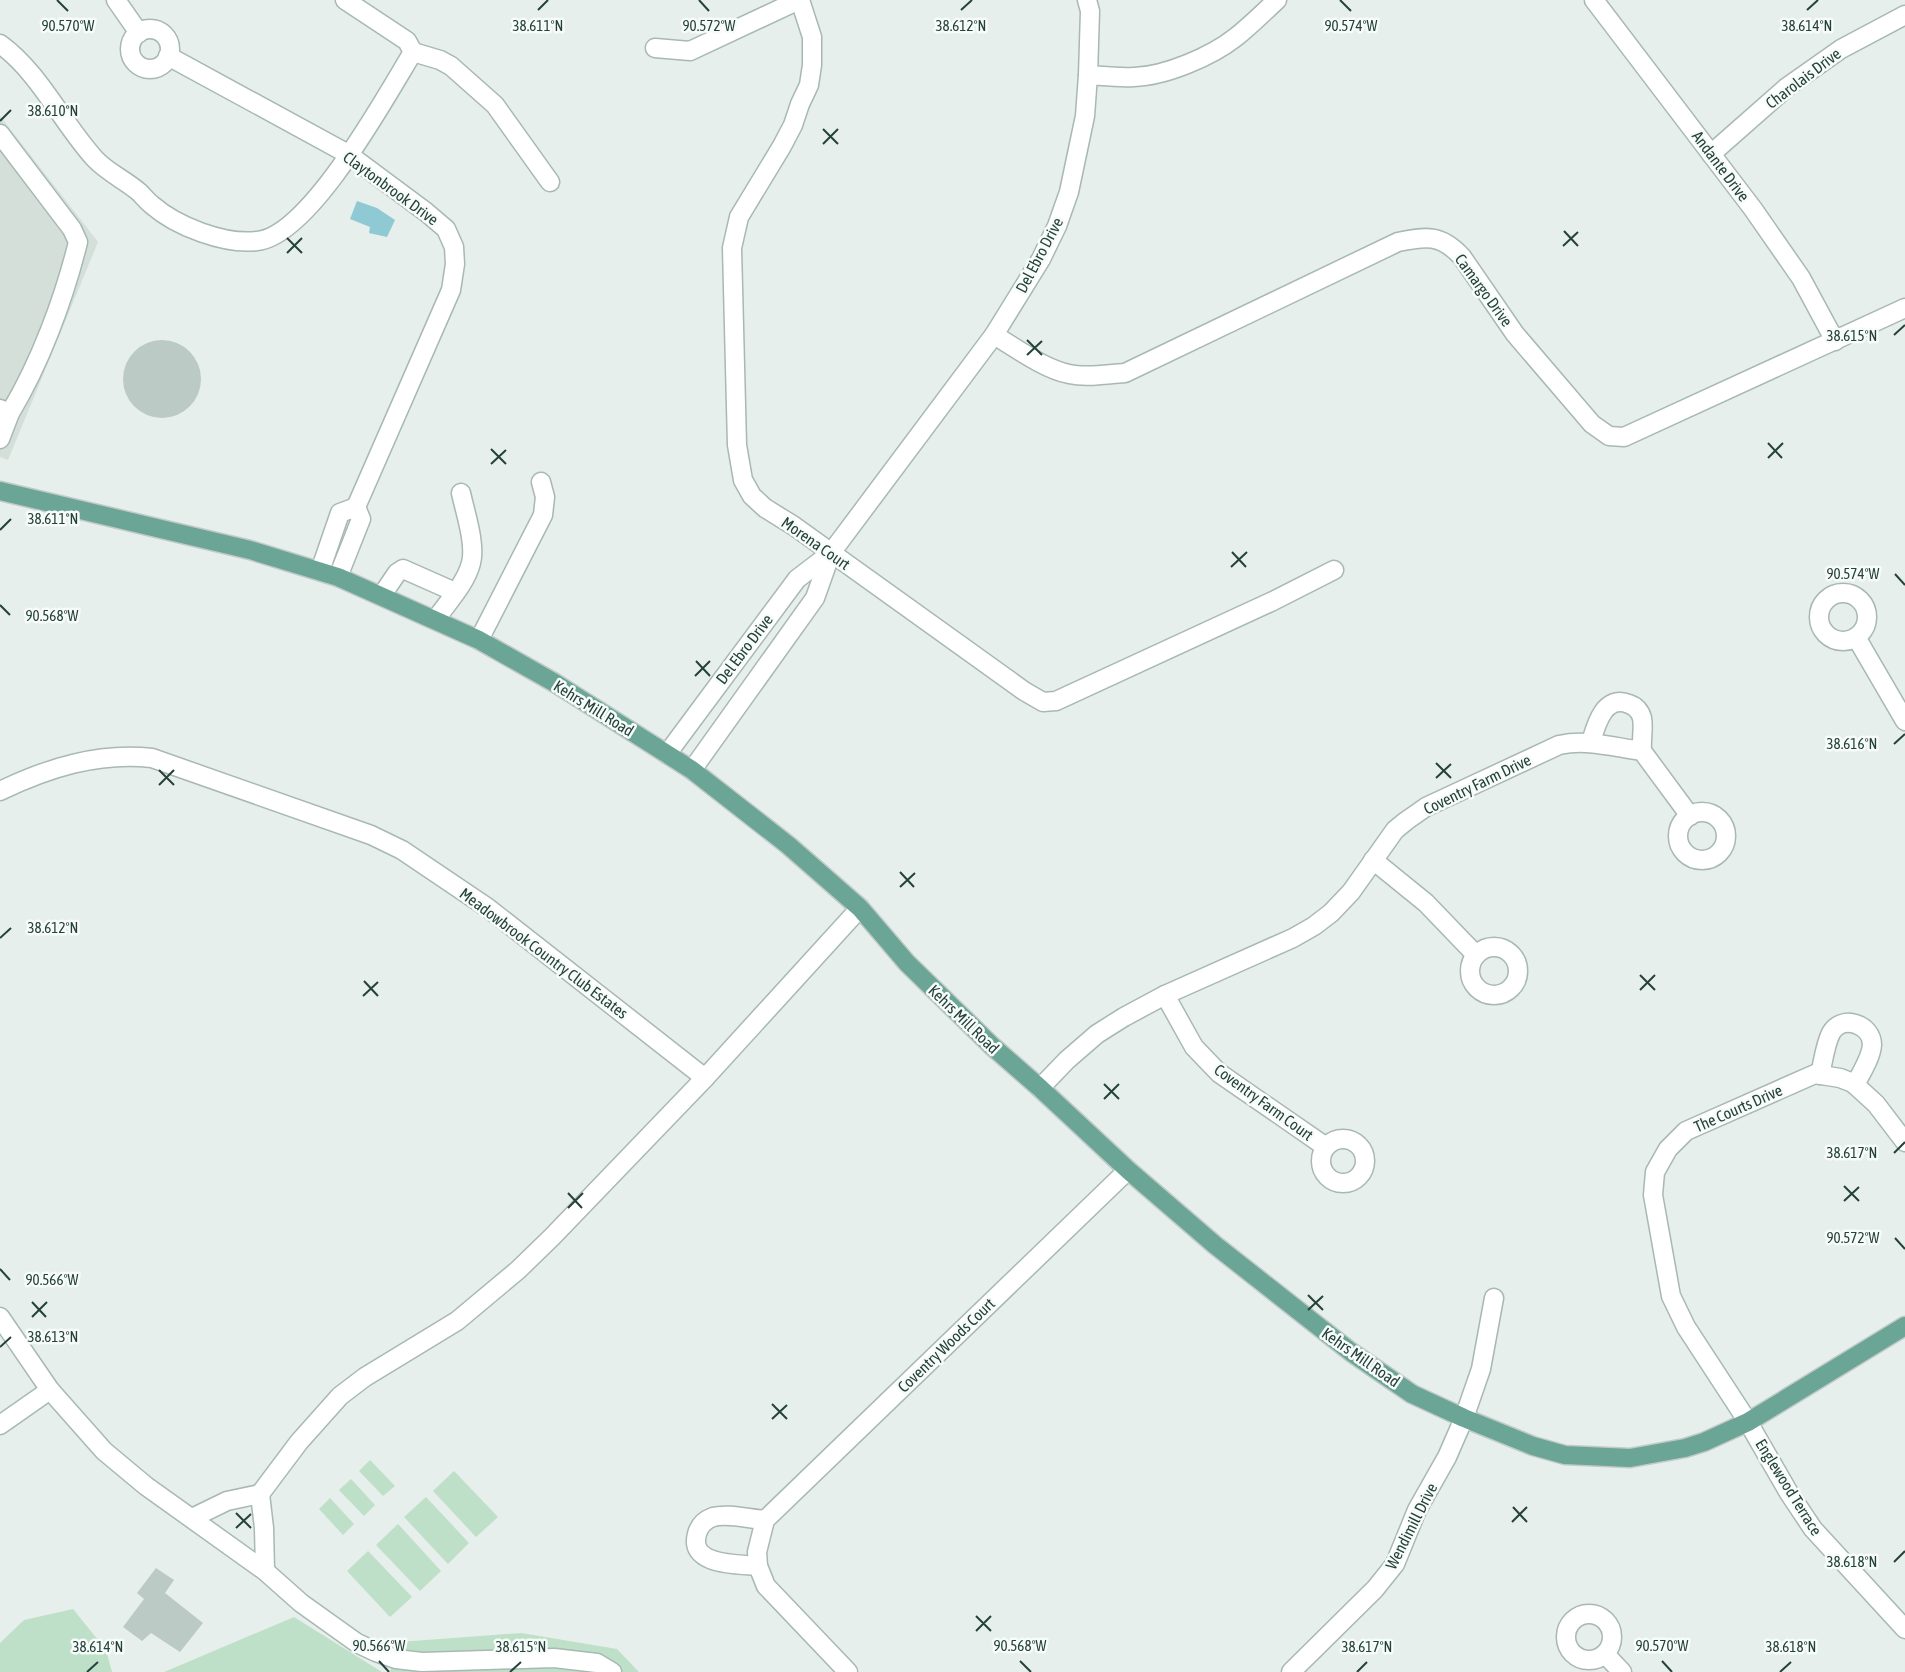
<svg xmlns="http://www.w3.org/2000/svg" width="1905" height="1672" font-family="'Asap Condensed',sans-serif">
<rect width="100%" height="100%" fill="#e6efeb"/>
<polygon fill="#d4dfda" points="0,116 98,242 8,460 0,457"/>
<g fill="#bfe0c8">
<polygon points="370,1460 395,1486 383,1496 359,1471"/>
<polygon points="454,1471 498,1517 476,1537 433,1491"/>
<polygon points="351,1479 375,1505 364,1516 339,1490"/>
<polygon points="426,1497 469,1543 448,1564 404,1517"/>
<polygon points="330,1498 354,1524 343,1535 319,1509"/>
<polygon points="398,1524 441,1571 420,1591 376,1545"/>
<polygon points="368,1551 412,1597 390,1617 347,1571"/>
<polygon points="73,1609 106,1650 112,1672 0,1672 0,1643 24,1620"/>
<polygon points="294,1617 382,1672 164,1672 176,1667"/>
<polygon points="521,1633 617,1649 639,1672 390,1672 399,1642"/>
</g>
<polygon fill="#8ec9d4" points="357,201 377,208 395,220 387,237 369,233 370,227 350,219"/>
<g fill="#bbcac4">
<circle cx="162" cy="379" r="39"/>
<polygon points="156,1568 174,1580 165,1593 203,1623 180,1652 151,1633 142,1641 123,1627 144,1599 137,1593"/>
</g>
<g fill="none" stroke-linecap="round" stroke-linejoin="round">
<g stroke="#a8b8b2" stroke-width="21">
<g id="minor">
<polyline points="116,0 139,33"/>
<polyline points="800,0 812,37 812,65 809,85 800,104 793,125 782,146 739,217 732,248 737,445 743,480 752,496 765,508 794,526 1024,691 1043,702 1056,701 1273,601 1334,570"/>
<polyline points="1087,0 1090,11 1088,75"/>
<polyline points="1594,0 1753,209 1801,278 1835,341"/>
<circle cx="150" cy="49" r="20"/>
<path d="M0,44C40,73 62,123 95,159C107,172 125,180 139,192C143,196 147,201 152,205C176,226 224,245 257,241C310,236 386,96 413,52L407,41L345,0"/>
<polyline points="655,48 690,51 799,0"/>
<polyline points="413,52 440,60 451,66 495,105 550,182"/>
<polyline points="168,56 348,154 426,212 446,229 454,247 455,264 451,290 356,507 361,519 338,577"/>
<path d="M0,134L72,229L78,242C64,299 40,363 10,413"/>
<polyline points="1711,154 1787,87 1841,49 1905,15"/>
<path d="M994,335C1016,348 1044,369 1069,374C1087,378 1107,374 1125,373L1398,242C1426,236 1441,234 1462,257L1515,334L1592,424L1609,436L1624,437L1905,308"/>
<polyline points="0,409 10,413 0,439"/>
<polyline points="320,571 340,513 356,507"/>
<circle cx="1843" cy="617" r="24"/>
<polyline points="382,595 397,573 403,569 455,592"/>
<path d="M436,619C448,602 466,583 471,563C476,544 465,512 461,493"/>
<polyline points="1856,637 1905,721"/>
<polyline points="479,640 543,515 545,497 541,482"/>
<path d="M1591,742C1596,725 1604,694 1629,704C1635,706 1640,711 1642,718C1644,728 1641,741 1642,751"/>
<path d="M667,754L797,579L831,553L994,335L1041,259L1057,226L1069,192L1085,116L1088,75C1103,76 1119,78 1134,77C1166,76 1212,56 1236,37C1250,26 1264,12 1277,0"/>
<polyline points="692,770 815,598 831,553"/>
<path d="M0,791C48,768 98,752 152,758L371,835L402,850L488,908L705,1078"/>
<circle cx="1702" cy="836" r="24"/>
<polyline points="1373,860 1426,903 1476,955"/>
<circle cx="1494" cy="971" r="24"/>
<polyline points="1165,995 1194,1047 1219,1073 1326,1147"/>
<path d="M1820,1075C1823,1062 1825,1045 1831,1033C1842,1014 1872,1024 1872,1045C1871,1058 1861,1073 1855,1085"/>
<path d="M1040,1088L1067,1060L1097,1034L1124,1017L1165,995L1293,938L1314,926L1331,913L1351,892L1395,830L1406,821L1426,807L1559,745C1588,739 1612,747 1642,751L1690,816"/>
<circle cx="1343" cy="1161" r="22"/>
<polyline points="1905,1142 1876,1104 1853,1083 1840,1078 1815,1074 1686,1131 1668,1149 1655,1172 1653,1195 1671,1296 1686,1327 1748,1422 1789,1493 1813,1529 1905,1629"/>
<polyline points="0,1317 50,1390 104,1451 146,1486 265,1571 301,1603 357,1643 376,1652 396,1659 422,1662 554,1658 597,1663 612,1672"/>
<polyline points="0,1425 50,1390"/>
<polyline points="260,1494 264,1528 265,1571"/>
<polyline points="192,1518 227,1501 260,1494 299,1442 340,1396 365,1377 457,1321 518,1270 552,1237 705,1078 860,908"/>
<path d="M758,1566C738,1564 688,1566 697,1534C699,1526 705,1520 713,1517C728,1513 749,1519 765,1520"/>
<circle cx="1589" cy="1637" r="23"/>
<polyline points="1605,1654 1622,1672"/>
<polyline points="848,1672 766,1586 758,1566 757,1552 765,1520 1128,1170"/>
<polyline points="1291,1672 1375,1589 1395,1564 1417,1510 1447,1457 1464,1418 1481,1369 1494,1298"/>
</g>
</g>
<g stroke="#c2cac8" stroke-width="21">
<polyline id="major" points="0,491 250,550 338,577 479,640 555,683 667,754 692,770 788,845 860,908 907,963 992,1046 1040,1088 1128,1170 1215,1245 1351,1352 1412,1394 1464,1418 1533,1446 1565,1455 1630,1458 1685,1448 1704,1442 1748,1422 1905,1326"/>
</g>
<use href="#minor" stroke="#fff" stroke-width="18"/>
<use href="#major" stroke="#6aa596" stroke-width="18"/>
</g>
<path fill="none" stroke="#24423a" stroke-width="2" d="M57,0L68,11M699,0L709,11M1340,0L1351,11M538,10L548,0M961,10L972,0M1807,10L1818,0M0,121L11,110M823,129L838,144M823,144L838,129M1564,231L1578,246M287,238L302,253M1563,246L1578,232M287,253L302,238M1894,335L1905,325M1027,340L1042,355M1027,355L1042,341M1768,443L1782,458M491,449L506,464M1768,458L1783,443M491,464L506,450M0,530L11,519M1232,552L1246,567M1231,567L1247,552M1895,574L1905,585M0,605L10,615M696,661L710,676M695,676L710,661M1894,744L1905,734M1436,763L1451,778M159,770L174,785M1436,778L1451,764M159,785L174,770M900,872L914,887M900,887L915,873M0,938L11,928M1640,975L1655,990M364,981L378,996M1640,990L1655,975M363,996L378,982M1104,1084L1119,1099M1104,1099L1119,1084M1894,1153L1905,1142M1844,1186L1859,1201M568,1193L582,1208M1844,1201L1859,1187M568,1208L583,1193M1895,1238L1905,1249M0,1269L10,1280M1308,1295L1323,1310M32,1302L46,1317M1308,1310L1323,1296M32,1317L47,1302M0,1347L11,1337M772,1404L787,1419M772,1419L787,1405M1513,1507L1527,1522M236,1513L251,1528M1512,1522L1527,1507M236,1528L251,1514M1894,1562L1905,1551M976,1616L991,1631M976,1631L991,1616M379,1661L389,1672M1020,1661L1031,1672M1662,1661L1672,1672M87,1672L98,1662M510,1672L521,1662M1357,1672L1367,1662M1780,1672L1791,1662"/>
<g text-anchor="middle" stroke-width="5" stroke-linejoin="round" paint-order="stroke">
<g font-size="16" fill="#24423a" stroke="#f7fbf9">
<text transform="translate(1803 78) rotate(-37)" y="6">Charolais Drive</text>
<text transform="translate(1721 166) rotate(53)" y="6">Andante Drive</text>
<text transform="translate(391 188) rotate(36)" y="6">Claytonbrook Drive</text>
<text transform="translate(1039 255) rotate(-62)" y="6">Del Ebro Drive</text>
<text transform="translate(1484 290) rotate(54)" y="6">Camargo Drive</text>
<text transform="translate(816 543) rotate(35)" y="6">Morena Court</text>
<text transform="translate(744 649) rotate(-53)" y="6">Del Ebro Drive</text>
<text transform="translate(594 708) rotate(32)" y="6">Kehrs Mill Road</text>
<text transform="translate(1477 784) rotate(-26)" y="6">Coventry Farm Drive</text>
<text transform="translate(544 953) rotate(37)" y="6">Meadowbrook Country Club Estates</text>
<text transform="translate(964 1019) rotate(44)" y="6">Kehrs Mill Road</text>
<text transform="translate(1264 1102) rotate(36)" y="6">Coventry Farm Court</text>
<text transform="translate(1738 1108) rotate(-24)" y="6">The Courts Drive</text>
<text transform="translate(946 1345) rotate(-44)" y="6">Coventry Woods Court</text>
<text transform="translate(1361 1357) rotate(35)" y="6">Kehrs Mill Road</text>
<text transform="translate(1789 1487) rotate(58)" y="6">Englewood Terrace</text>
<text transform="translate(1411 1526) rotate(-63)" y="6">Wendimill Drive</text>
</g>
</g>
<g font-size="15" text-anchor="middle" fill="#24423a" stroke="#f7fbf9" stroke-width="5" stroke-linejoin="round" paint-order="stroke">
<text x="538" y="31">38.611°N</text>
<text x="961" y="31">38.612°N</text>
<text x="1807" y="31">38.614°N</text>
<text x="68" y="31">90.570°W</text>
<text x="709" y="31">90.572°W</text>
<text x="1351" y="31">90.574°W</text>
<text x="53" y="116">38.610°N</text>
<text x="1852" y="341">38.615°N</text>
<text x="53" y="524">38.611°N</text>
<text x="1853" y="579">90.574°W</text>
<text x="52" y="621">90.568°W</text>
<text x="1852" y="749">38.616°N</text>
<text x="53" y="933">38.612°N</text>
<text x="1852" y="1158">38.617°N</text>
<text x="1853" y="1243">90.572°W</text>
<text x="52" y="1285">90.566°W</text>
<text x="53" y="1342">38.613°N</text>
<text x="1852" y="1567">38.618°N</text>
<text x="379" y="1651">90.566°W</text>
<text x="1020" y="1651">90.568°W</text>
<text x="1662" y="1651">90.570°W</text>
<text x="98" y="1652">38.614°N</text>
<text x="521" y="1652">38.615°N</text>
<text x="1367" y="1652">38.617°N</text>
<text x="1791" y="1652">38.618°N</text>
</g>
</svg>
